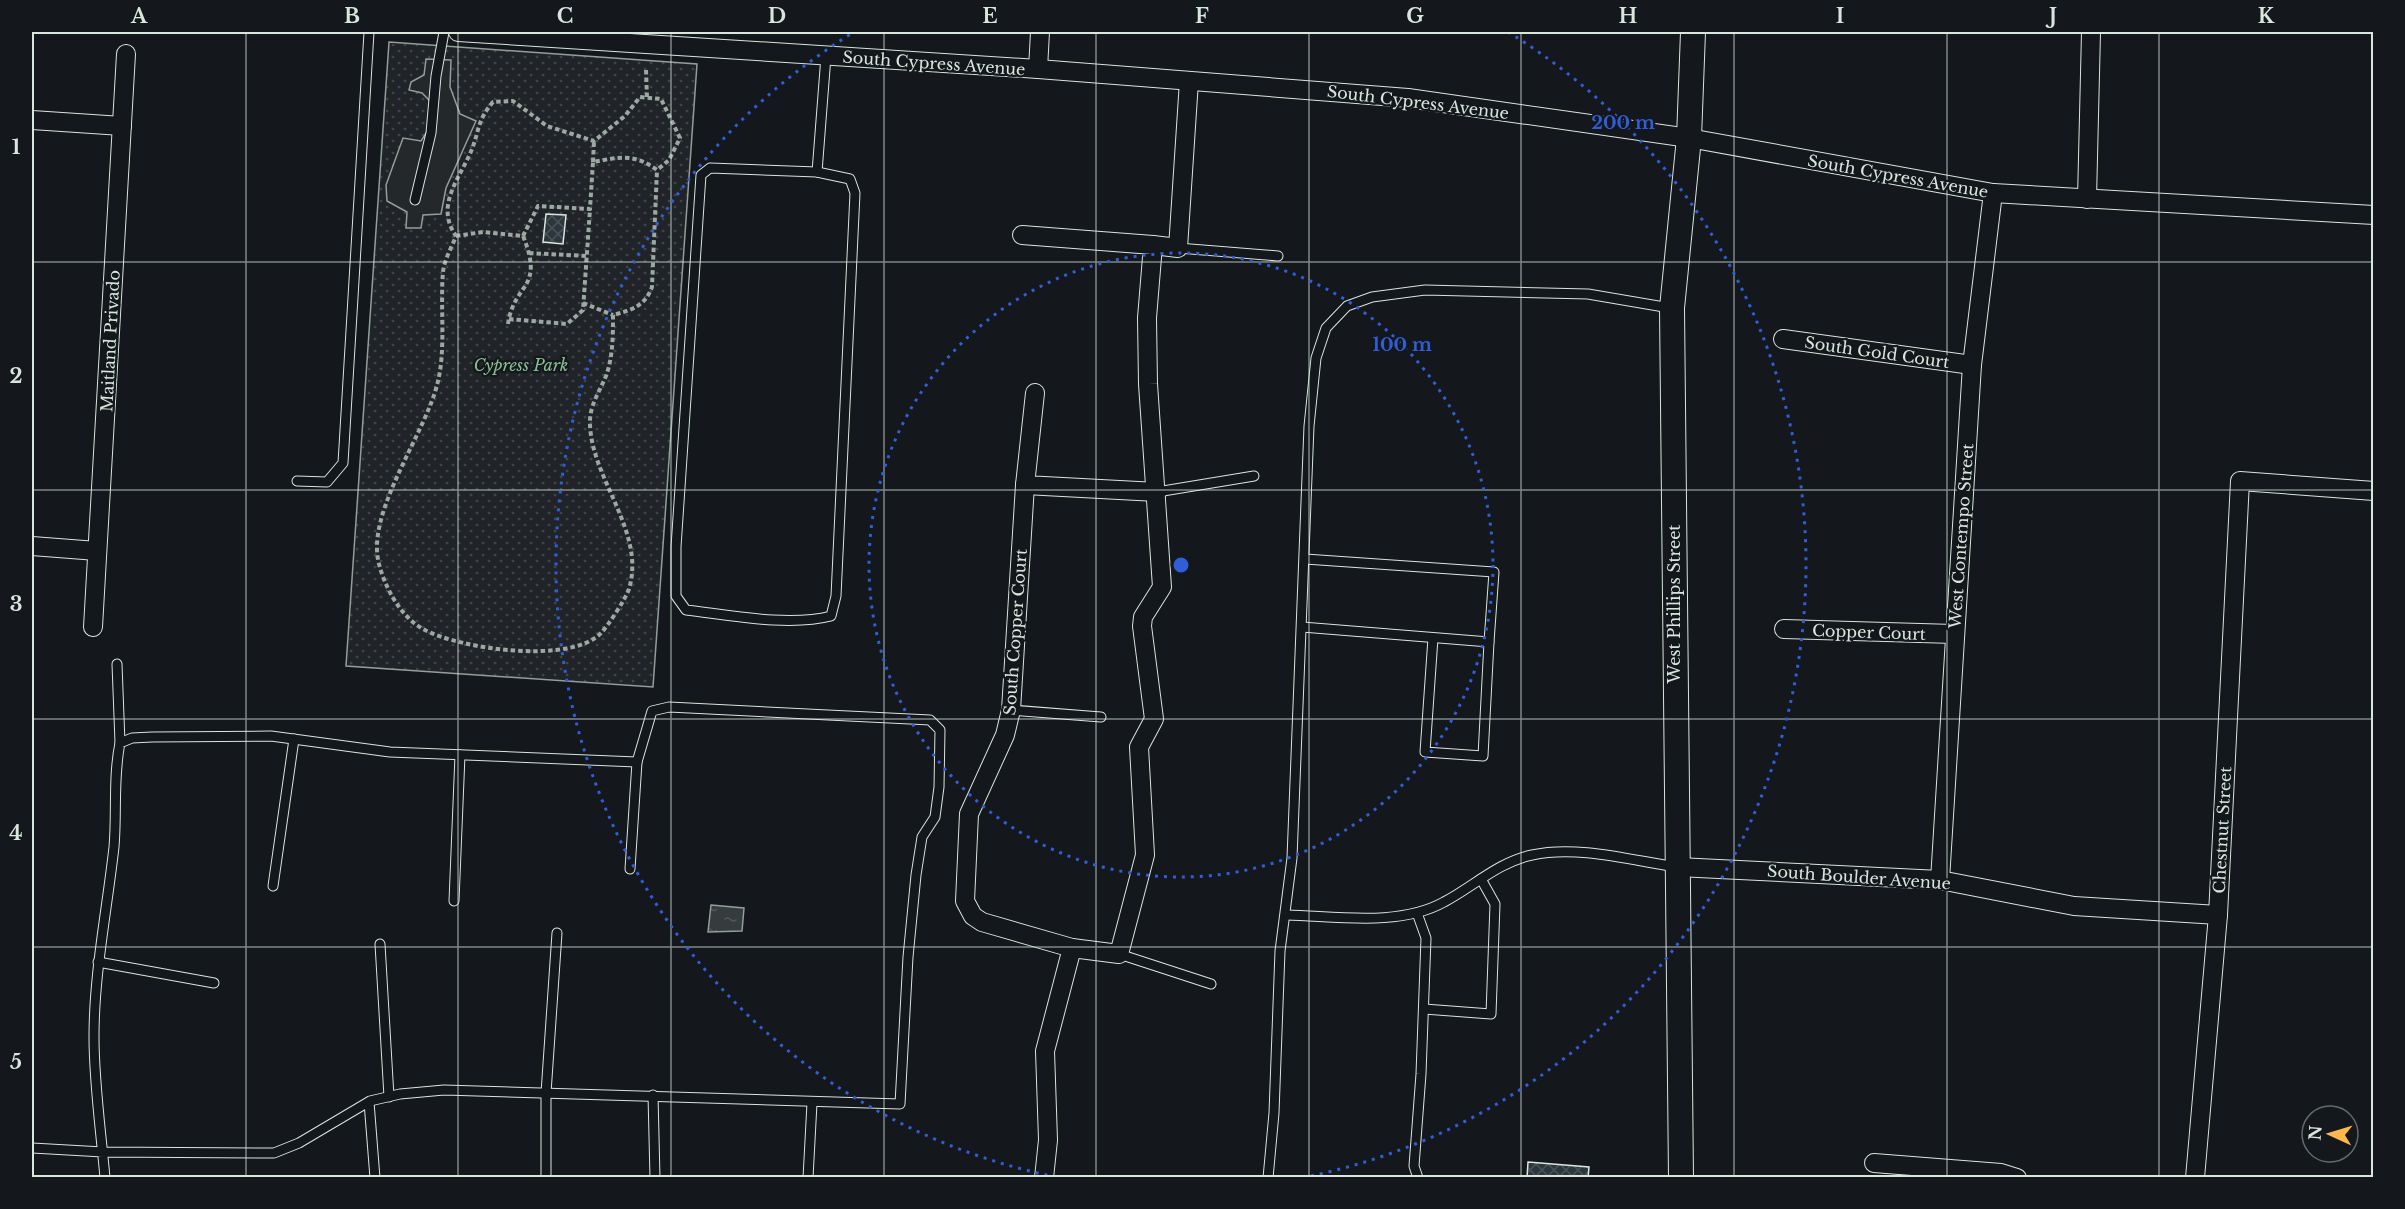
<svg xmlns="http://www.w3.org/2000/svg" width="2405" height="1209" font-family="'Libre Baskerville',serif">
<defs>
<pattern id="park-dots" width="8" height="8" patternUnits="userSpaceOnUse" patternTransform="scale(1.5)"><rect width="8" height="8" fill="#202428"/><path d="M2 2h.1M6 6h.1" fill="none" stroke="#404447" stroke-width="1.8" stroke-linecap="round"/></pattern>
<pattern id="water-ripples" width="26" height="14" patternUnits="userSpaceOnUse" patternTransform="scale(1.5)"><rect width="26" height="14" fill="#363b3e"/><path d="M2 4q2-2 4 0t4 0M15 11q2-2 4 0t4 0" fill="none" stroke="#525759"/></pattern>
<pattern id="building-cross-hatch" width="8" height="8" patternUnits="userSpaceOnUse" patternTransform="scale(1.5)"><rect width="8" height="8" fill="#2c363c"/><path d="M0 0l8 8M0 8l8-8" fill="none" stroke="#4a5358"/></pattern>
</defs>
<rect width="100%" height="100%" fill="#14181c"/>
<polygon fill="url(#park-dots)" stroke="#939e99" stroke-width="1.5" points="389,42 697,64 653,687 346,666"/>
<polygon fill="#24282b" stroke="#939e99" stroke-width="1.5" points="426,59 451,60 450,87 460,114 476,121 446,188 441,214 423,215 421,228 406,228 407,212 387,201 386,185 403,138 421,141 432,124 433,104 422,93 409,90 411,82 424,75"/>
<polygon fill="url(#water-ripples)" stroke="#939e99" stroke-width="1.5" points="711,905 744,908 742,931 708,932"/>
<g fill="url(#building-cross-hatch)" stroke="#d8e6dc" stroke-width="1.5">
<polygon points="546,214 566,215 563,244 543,242"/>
<polygon points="1528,1162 1589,1167 1588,1178 1527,1178"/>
</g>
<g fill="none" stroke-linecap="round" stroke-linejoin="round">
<g stroke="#d8e6dc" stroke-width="11">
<g id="service">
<path d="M710,168L817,172L850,179L855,193L836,596L831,616C789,627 729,615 686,610L676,596V547L701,175Z"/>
<polyline points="817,172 826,56"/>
<polyline points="415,200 431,133 436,76 444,32"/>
<polyline points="1178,248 1278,256"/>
<polyline points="297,481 327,482 343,463 369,32"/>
<polyline points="1157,492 1254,476"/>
<polyline points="1302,627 1489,642 1494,572 1305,559"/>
<polyline points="1433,638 1425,752 1483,756 1489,642"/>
<polyline points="117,664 120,743"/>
<polyline points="1011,710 1101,717"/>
<polyline points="630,869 637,762"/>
<polyline points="273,886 294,739"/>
<polyline points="454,901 460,755"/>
<polyline points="1417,913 1426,938 1421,1074 1414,1166 1418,1178"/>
<path d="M1287,915C1336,916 1399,927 1444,902C1473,887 1498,862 1532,855C1577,845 1630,860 1676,867"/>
<polyline points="380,944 389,1097"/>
<polyline points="1119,954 1211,984"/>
<polyline points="98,962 214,983"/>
<polyline points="1424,1009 1491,1014 1495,904 1481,879"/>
<polyline points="653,1095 655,1178"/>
<polyline points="369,1102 375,1178"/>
<path d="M32,1148L103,1152L274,1153L299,1143L370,1101L400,1094L444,1090L900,1104L908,957L916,875L922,837L935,817L939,787L940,730L930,720L669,707L652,711L637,762L390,752L271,736L152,737L132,738L120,743C113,777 117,812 114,847C107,910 94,973 94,1037C94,1084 101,1131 105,1178"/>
<polyline points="546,1178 546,1093 557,933"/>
<polyline points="808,1178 812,1103"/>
<polyline points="1268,1178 1274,1113 1280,951 1292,858 1309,426 1316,358 1326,328 1347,306 1372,297 1425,290 1588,294 1670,308"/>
</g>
</g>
<g stroke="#d8e6dc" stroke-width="20">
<g id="minor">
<polyline points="458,32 1038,69 1408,98 1689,138 1993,193 2374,215"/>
<polyline points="1038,69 1040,32"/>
<polyline points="32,120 122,126"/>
<polyline points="2087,199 2091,32"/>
<polyline points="1022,235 1153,245 1147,318 1148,384 1162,587 1143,617 1142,626 1154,719 1139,747 1145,855 1119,954 1072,948"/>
<polyline points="1153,245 1178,248 1189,81"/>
<polyline points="1783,339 1972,365"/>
<polyline points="1035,393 1025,485 1157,492"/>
<polyline points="1025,485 1011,710 1005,735 969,814 965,901 973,916 982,922 1072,948 1045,1051 1048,1140 1044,1178"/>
<polyline points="32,546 97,551"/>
<polyline points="93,627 126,54"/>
<polyline points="1784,629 1954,634"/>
<polyline points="1678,867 1940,880 2074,906 2218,915"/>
<polyline points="1940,880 1972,365 1993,193"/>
<polyline points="1874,1163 2001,1173 2017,1178"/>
<polyline points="2195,1178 2218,915 2240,481 2374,491"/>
</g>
</g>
<g stroke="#d8e6dc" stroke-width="26">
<polyline id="tertiary" points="1681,1178 1672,308 1689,138 1693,32"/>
</g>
<g stroke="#9da8a2" stroke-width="4" stroke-dasharray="4.5 3" stroke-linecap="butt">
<polyline points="646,70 647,98"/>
<polyline points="593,162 594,141"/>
<path d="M456,236L483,232L523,236C545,290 514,282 508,324"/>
<path d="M523,236L538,206L590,209L593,162C620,157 634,153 657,170L669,160L680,138L661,99L640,97L625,116L594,141L547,126L513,101L493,102C477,121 480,128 472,149C461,177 434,205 456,236C452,247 444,260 443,272C440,306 446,348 438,381C427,432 365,512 379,564C385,588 401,617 423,629C459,649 570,665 601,633C608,626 626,598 629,589C646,532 592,480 590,425C589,406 599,393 606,376C613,357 613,335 613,315C632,310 645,306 652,287L657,170"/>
<polyline points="529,253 586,256"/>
<polyline points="583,303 613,315"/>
<polyline points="509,319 567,324 583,310 590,209"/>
</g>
<use href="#service" stroke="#14181c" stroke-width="9"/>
<use href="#minor" stroke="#14181c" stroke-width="18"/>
<use href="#tertiary" stroke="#14181c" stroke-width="24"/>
</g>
<path fill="none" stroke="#d8e6dc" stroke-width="1.5" stroke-opacity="0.55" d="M246,32V1178M458,32V1178M671,32V1178M884,32V1178M1096,32V1178M1309,32V1178M1521,32V1178M1734,32V1178M1947,32V1178M2159,32V1178M32,262H2374M32,490H2374M32,719H2374M32,947H2374"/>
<g fill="none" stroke="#305dd8" stroke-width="3" stroke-dasharray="3 6">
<circle cx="1181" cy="565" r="312"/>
<path d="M1056 1177A625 625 0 0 1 854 32M1508 32A625 625 0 0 1 1306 1177"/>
</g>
<g text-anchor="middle" stroke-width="4.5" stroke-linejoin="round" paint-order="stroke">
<g font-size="16" fill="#d8e6dc" stroke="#14181c">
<text transform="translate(934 63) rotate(4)" y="6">South Cypress Avenue</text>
<text transform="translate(1418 102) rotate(7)" y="6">South Cypress Avenue</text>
<text transform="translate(1898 176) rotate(10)" y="6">South Cypress Avenue</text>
<text transform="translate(110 341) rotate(-87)" y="6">Maitland Privado</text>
<text transform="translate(1877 352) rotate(8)" y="6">South Gold Court</text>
<text transform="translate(1961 536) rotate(-86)" y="6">West Contempo Street</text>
<text transform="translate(1674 604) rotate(-90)" y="6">West Phillips Street</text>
<text transform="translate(1015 632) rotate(-86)" y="6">South Copper Court</text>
<text transform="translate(1869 632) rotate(2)" y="6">Copper Court</text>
<text transform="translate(2222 830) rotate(-87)" y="6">Chestnut Street</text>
<text transform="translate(1859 877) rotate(4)" y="6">South Boulder Avenue</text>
</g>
<g font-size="16" font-style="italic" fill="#8ac095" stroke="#14181c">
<text x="521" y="371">Cypress Park</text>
</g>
</g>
<circle cx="1181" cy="565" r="9" fill="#305dd8" stroke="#14181c" stroke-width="3"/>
<g font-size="18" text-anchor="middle" font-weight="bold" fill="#305dd8" stroke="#14181c" stroke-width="4.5" stroke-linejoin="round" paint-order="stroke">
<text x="1623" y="129">200 m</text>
<text x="1402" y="351">100 m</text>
</g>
<rect width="2405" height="1209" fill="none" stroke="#14181c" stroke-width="66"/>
<g transform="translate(2330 1134) rotate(274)"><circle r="28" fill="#14181c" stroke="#626a69" stroke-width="1.5"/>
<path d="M0-4.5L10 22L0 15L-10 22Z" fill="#ffb74d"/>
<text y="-9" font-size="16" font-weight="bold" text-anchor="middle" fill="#d8e6dc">N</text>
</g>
<rect x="33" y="33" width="2339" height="1143" fill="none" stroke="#d8e6dc" stroke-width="2"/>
<g font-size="20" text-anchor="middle" font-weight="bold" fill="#d8e6dc">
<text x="139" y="23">A</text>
<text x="352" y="23">B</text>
<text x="565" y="23">C</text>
<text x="777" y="23">D</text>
<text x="990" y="23">E</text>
<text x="1202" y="23">F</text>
<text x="1415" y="23">G</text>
<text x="1628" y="23">H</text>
<text x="1840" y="23">I</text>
<text x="2053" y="23">J</text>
<text x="2266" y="23">K</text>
<text x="16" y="154">1</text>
<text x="16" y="383">2</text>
<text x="16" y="611">3</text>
<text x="16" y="840">4</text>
<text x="16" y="1069">5</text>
</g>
</svg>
